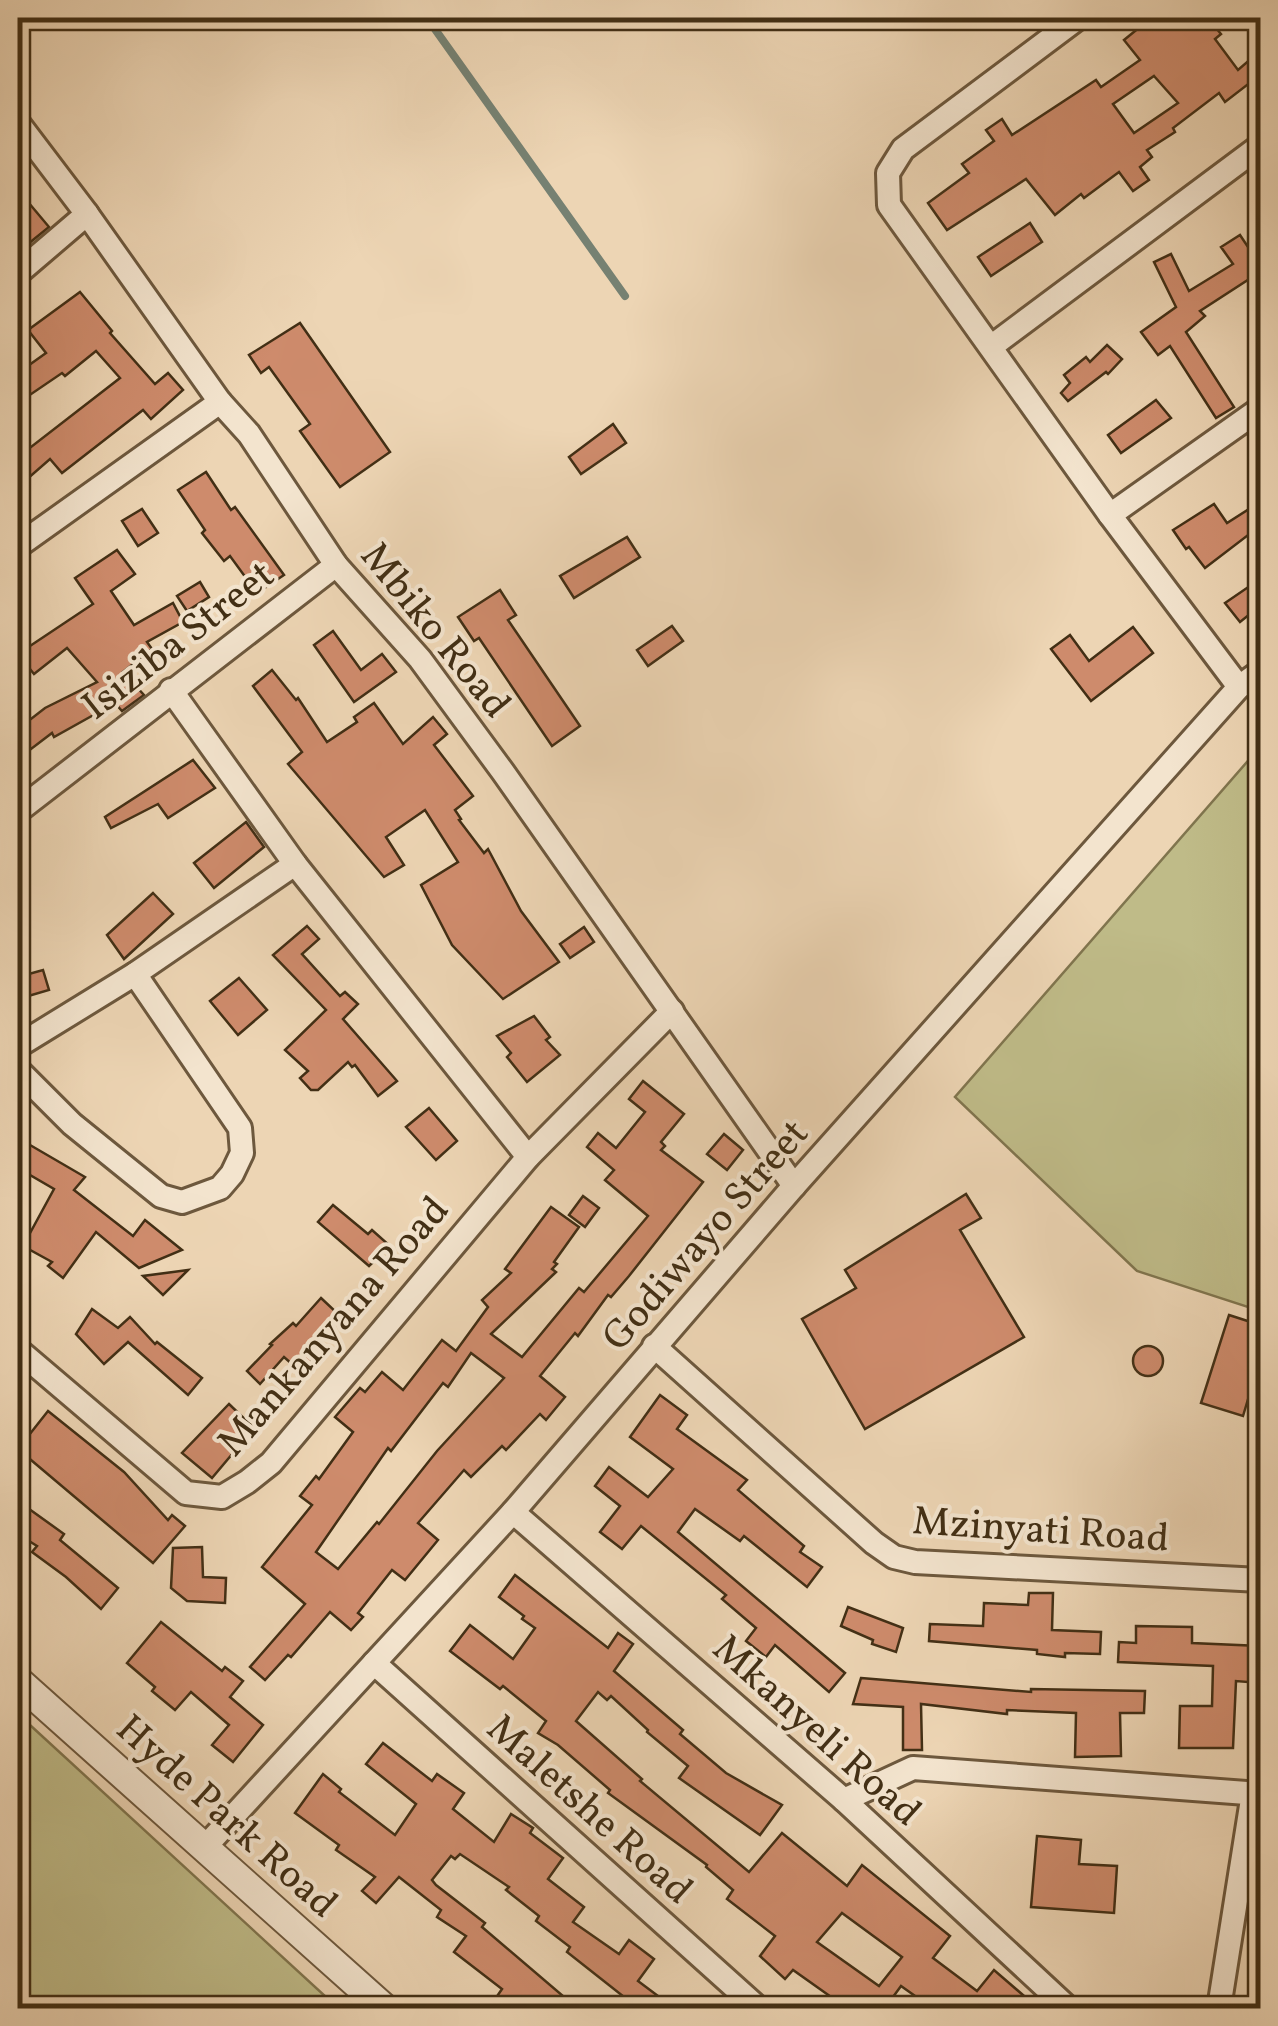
<svg xmlns="http://www.w3.org/2000/svg" width="1278" height="2026" font-family="Vollkorn,serif">
<rect width="100%" height="100%" fill="#edd5b4"/>
<filter id="stains"><feTurbulence type="fractalNoise" baseFrequency=".002" numOctaves="4"/><feColorMatrix values="0 0 0 0 .2 0 0 0 0 .09 0 0 0 0 .02 0 0 0 .5 -.17"/></filter>
<radialGradient id="worn" r=".72"><stop offset=".6" stop-color="#630" stop-opacity="0"/><stop offset="1" stop-color="#630" stop-opacity=".3"/></radialGradient>
<g fill="#bfbb88" stroke="#80754e" stroke-width="2.5">
<polygon points="1260,747 1260,1282 1254,1309 1137,1271 955,1097"/>
<polygon points="18,1714 338,2008 18,2008"/>
</g>
<g fill="none" stroke-linecap="round" stroke-linejoin="round">
<polyline stroke="#768172" stroke-width="8" points="427,18 625,296"/>
</g>
<g fill="#ce8b6c" stroke="#422f15" stroke-width="2.5" fill-rule="evenodd">
<path d="M1151,18H1176L1183,27L1194,18H1231L1216,28L1221,34L1215,39L1238,70L1260,51V75L1225,102L1219,93L1173,128L1175,132L1147,150L1152,157L1140,167L1149,180L1133,191L1119,172L1084,198L1081,194L1055,215L1026,179L947,230L928,203L969,173L962,164L994,141L986,130L1002,119L1012,135L1096,80L1101,87L1140,60L1124,40ZM1154,76L1178,103L1134,133L1113,104Z"/>
<polygon points="18,190 49,227 28,244 18,226"/>
<polygon points="1030,223 1042,242 991,276 978,257"/>
<polygon points="1240,235 1260,265 1260,272 1200,311 1205,316 1186,332 1234,407 1216,418 1170,346 1158,355 1141,332 1176,307 1154,262 1171,254 1189,291 1233,264 1221,247"/>
<polygon points="80,292 112,331 110,333 155,384 168,373 183,390 151,419 143,410 62,473 50,459 18,487 18,457 120,378 96,351 65,376 62,373 18,403 18,373 46,353 28,330"/>
<polygon points="300,323 390,452 340,487 300,431 310,424 269,367 261,373 249,355"/>
<polygon points="1107,345 1122,359 1108,374 1106,372 1068,401 1061,393 1070,383 1064,375 1086,357 1090,362"/>
<polygon points="1156,400 1171,418 1121,453 1108,435"/>
<polygon points="613,424 626,443 581,474 569,457"/>
<polygon points="206,472 231,510 235,507 284,575 257,593 230,556 224,561 202,533 205,530 178,490"/>
<polygon points="1260,502 1260,526 1205,568 1189,547 1186,549 1173,530 1214,504 1227,523"/>
<polygon points="142,509 158,533 138,546 122,521"/>
<polygon points="627,537 640,557 574,598 560,576"/>
<polygon points="117,550 135,574 111,591 134,625 173,603 183,622 147,642 152,649 123,672 144,695 122,711 115,703 54,737 52,733 31,749 18,729 45,708 97,682 67,648 34,674 18,654 93,604 75,578"/>
<polygon points="1260,579 1260,606 1240,622 1225,603"/>
<polygon points="200,582 209,597 187,611 177,596"/>
<polygon points="500,590 516,615 508,620 580,726 552,746 479,638 474,641 458,617"/>
<polygon points="672,626 683,641 648,666 637,650"/>
<polygon points="1133,627 1153,653 1091,701 1051,649 1070,635 1089,661"/>
<polygon points="333,631 361,670 382,654 396,672 354,702 314,645"/>
<polygon points="272,670 296,700 298,698 327,742 357,722 354,717 374,703 403,744 433,717 447,734 434,745 473,796 455,810 461,819 459,820 484,853 488,849 521,911 559,962 503,999 452,945 421,885 458,862 425,810 386,837 404,865 384,877 288,764 302,752 253,686"/>
<polygon points="193,760 215,788 168,818 158,804 111,828 105,817"/>
<polygon points="246,822 264,847 214,888 194,863"/>
<polygon points="153,893 173,914 124,959 107,935"/>
<polygon points="307,926 319,939 302,954 340,996 345,992 358,1004 343,1019 397,1081 378,1096 355,1065 352,1067 348,1062 318,1090 311,1090 300,1078 308,1071 285,1050 326,1010 273,955"/>
<polygon points="584,927 594,942 570,958 560,944"/>
<polygon points="43,970 49,990 18,999 18,977"/>
<polygon points="239,978 267,1010 238,1035 210,1001"/>
<polygon points="534,1016 550,1037 546,1040 560,1055 527,1082 507,1057 511,1053 497,1036"/>
<path d="M643,1081L684,1114L661,1142L665,1146L661,1150L703,1182L629,1276L611,1297L608,1295L578,1336L575,1333L540,1376L565,1397L546,1420L540,1414L506,1450L502,1446L471,1477L464,1470L418,1523L438,1540L405,1580L392,1570L358,1613L363,1617L351,1630L330,1612L291,1657L288,1655L265,1680L250,1667L305,1604L262,1567L312,1505L300,1496L316,1476L319,1479L353,1432L335,1417L360,1388L365,1392L382,1372L403,1390L442,1340L456,1351L488,1307L482,1300L511,1273L505,1269L551,1207L579,1227L554,1262L557,1264L552,1269L556,1272L491,1334L522,1357L579,1288L584,1292L648,1216L605,1180L614,1170L587,1147L598,1133L616,1148L645,1112L629,1099ZM471,1353L504,1378L437,1451L379,1524L377,1522L338,1569L316,1552L388,1448L391,1451L443,1383L448,1387Z"/>
<polygon points="429,1108 457,1141 436,1160 406,1127"/>
<polygon points="724,1134 743,1150 727,1170 707,1154"/>
<polygon points="18,1138 85,1177 74,1190 133,1236 145,1220 182,1250 139,1268 96,1232 63,1278 48,1266 52,1262 23,1246 54,1189 18,1168"/>
<polygon points="966,1194 981,1218 960,1230 1024,1337 865,1429 802,1319 856,1288 845,1270"/>
<polygon points="583,1196 599,1208 585,1227 569,1215"/>
<polygon points="333,1205 368,1234 372,1230 390,1246 369,1266 318,1222"/>
<polygon points="188,1270 163,1295 143,1276"/>
<polygon points="321,1298 336,1312 306,1346 316,1356 301,1372 284,1357 260,1384 247,1371 272,1345 270,1344 293,1323 296,1326"/>
<polygon points="92,1309 118,1328 130,1317 155,1344 157,1342 202,1378 188,1395 128,1342 104,1364 76,1334"/>
<polygon points="1229,1315 1260,1325 1260,1359 1243,1416 1201,1403"/>
<circle cx="1148" cy="1361" r="15"/>
<polygon points="660,1395 687,1415 677,1429 747,1480 738,1490 804,1546 800,1552 822,1567 807,1587 744,1536 740,1541 695,1509 678,1532 845,1673 829,1692 775,1645 766,1657 746,1641 756,1628 722,1599 726,1595 641,1526 622,1549 600,1532 620,1506 595,1486 609,1467 648,1497 673,1469 630,1437"/>
<polygon points="229,1404 254,1428 212,1478 182,1453"/>
<polygon points="48,1411 124,1472 168,1520 172,1515 185,1526 153,1563 18,1449"/>
<polygon points="18,1501 64,1534 60,1540 118,1588 101,1609 66,1577 32,1552 37,1546 18,1534"/>
<polygon points="202,1547 203,1577 226,1578 225,1603 187,1601 171,1588 173,1548"/>
<path d="M515,1575L608,1648L618,1633L633,1644L614,1671L683,1730L680,1734L726,1773L782,1805L760,1835L679,1778L688,1766L647,1732L648,1730L611,1696L607,1700L598,1692L576,1721L642,1779L640,1781L749,1872L782,1833L847,1886L862,1865L950,1936L933,1958L977,1991L994,1970L1038,2008H932L901,1986L885,2008H854L843,2001L841,2004L793,1970L785,1979L760,1956L775,1936L727,1899L733,1890L706,1867L707,1865L608,1793L610,1790L558,1745L538,1733L546,1721L503,1686L500,1689L450,1651L470,1625L513,1659L535,1628L522,1619L524,1616L499,1597ZM842,1913L902,1957L879,1986L817,1942Z"/>
<polygon points="1029,1593 1053,1593 1052,1630 1101,1632 1100,1654 1065,1653 1065,1657 1037,1654 1037,1650 929,1641 930,1624 983,1626 984,1603 1028,1605"/>
<polygon points="848,1607 903,1628 896,1652 872,1644 873,1640 841,1626"/>
<polygon points="161,1622 222,1671 225,1667 243,1681 230,1697 263,1725 233,1762 212,1745 229,1725 191,1692 175,1710 152,1691 155,1687 127,1663"/>
<polygon points="1136,1626 1192,1627 1192,1643 1260,1646 1260,1683 1236,1681 1233,1748 1179,1748 1180,1706 1212,1706 1213,1666 1118,1662 1119,1642 1136,1643"/>
<polygon points="861,1678 1031,1692 1031,1689 1145,1691 1144,1713 1120,1713 1121,1756 1075,1757 1076,1713 1007,1710 1007,1714 921,1704 922,1750 903,1750 903,1707 853,1704"/>
<polygon points="383,1743 432,1781 437,1774 464,1793 453,1809 494,1842 511,1814 533,1828 530,1833 563,1858 548,1879 584,1907 573,1922 619,1954 629,1940 654,1959 638,1981 674,2008 638,2008 567,1952 570,1947 536,1921 539,1916 506,1890 509,1887 460,1854 455,1859 451,1856 432,1880 436,1885 485,1923 482,1927 577,2008 489,2008 502,1989 454,1952 466,1936 437,1917 441,1910 399,1877 376,1903 362,1891 375,1877 336,1850 339,1845 295,1813 323,1774 341,1789 339,1792 395,1835 416,1804 366,1764"/>
<polygon points="1037,1836 1081,1840 1079,1864 1117,1866 1114,1913 1031,1907"/>
</g>
<g fill="none" stroke-linecap="round" stroke-linejoin="round">
<g stroke="#6d583d" stroke-width="28">
<g id="minor">
<polyline points="1078,18 903,149 888,173 889,205 1110,515 1239,687"/>
<polyline points="18,123 87,214 220,402 249,434 336,565 420,659 503,772 794,1186"/>
<polyline points="18,273 87,214"/>
<polyline points="992,346 1260,146"/>
<polyline points="1110,515 1260,409"/>
<polyline points="18,546 220,402"/>
<polyline points="171,690 295,864 528,1157"/>
<polyline points="18,811 336,565"/>
<polyline points="18,1046 135,974 295,864"/>
<polyline points="18,1070 72,1124 161,1196 182,1202 220,1188 232,1174 242,1153 240,1128 135,974"/>
<polyline points="654,1346 874,1543 894,1557 915,1562 1260,1580"/>
<polyline points="18,1350 186,1493 222,1497 247,1482 271,1463 528,1157 672,1011"/>
<polyline points="513,1512 844,1800 1068,2008"/>
<polyline points="374,1663 758,2008"/>
<polyline points="844,1800 913,1768 1260,1794"/>
<polyline points="205,1847 513,1512 794,1186 1239,687 1260,672"/>
<polyline points="1219,2008 1253,1793"/>
</g>
</g>
<g stroke="#6d583d" stroke-width="32">
<polyline id="tertiary" points="18,1681 384,2008"/>
</g>
<use href="#minor" stroke="#f3e4ce" stroke-width="22"/>
<use href="#tertiary" stroke="#f3e4ce" stroke-width="28"/>
</g>
<g text-anchor="middle" stroke-width="8" stroke-linejoin="round" paint-order="stroke">
<g font-size="40" fill="#422f15" stroke="#f3e4ce">
<text transform="translate(437 629) rotate(51)" y="14">Mbiko Road</text>
<text transform="translate(177 639) rotate(-38)" y="14">Isiziba Street</text>
<text transform="translate(704 1234) rotate(-49)" y="14">Godiwayo Street</text>
<text transform="translate(332 1325) rotate(-49)" y="14">Mankanyana Road</text>
<text transform="translate(1041 1528) rotate(4)" y="14">Mzinyati Road</text>
<text transform="translate(818 1729) rotate(42)" y="14">Mkanyeli Road</text>
<text transform="translate(591 1808) rotate(42)" y="14">Maletshe Road</text>
<text transform="translate(228 1815) rotate(42)" y="14">Hyde Park Road</text>
</g>
</g>
<rect width="1278" height="2026" fill="none" stroke="#edd5b4" stroke-width="60"/>
<rect x="20" y="20" width="1238" height="1986" fill="none" stroke="#422f15" stroke-width="5"/>
<rect x="30" y="30" width="1218" height="1966" fill="none" stroke="#422f15" stroke-width="2.5"/>
<rect width="100%" height="100%" filter="url(#stains)"/>
<rect width="100%" height="100%" fill="url(#worn)"/>
</svg>
